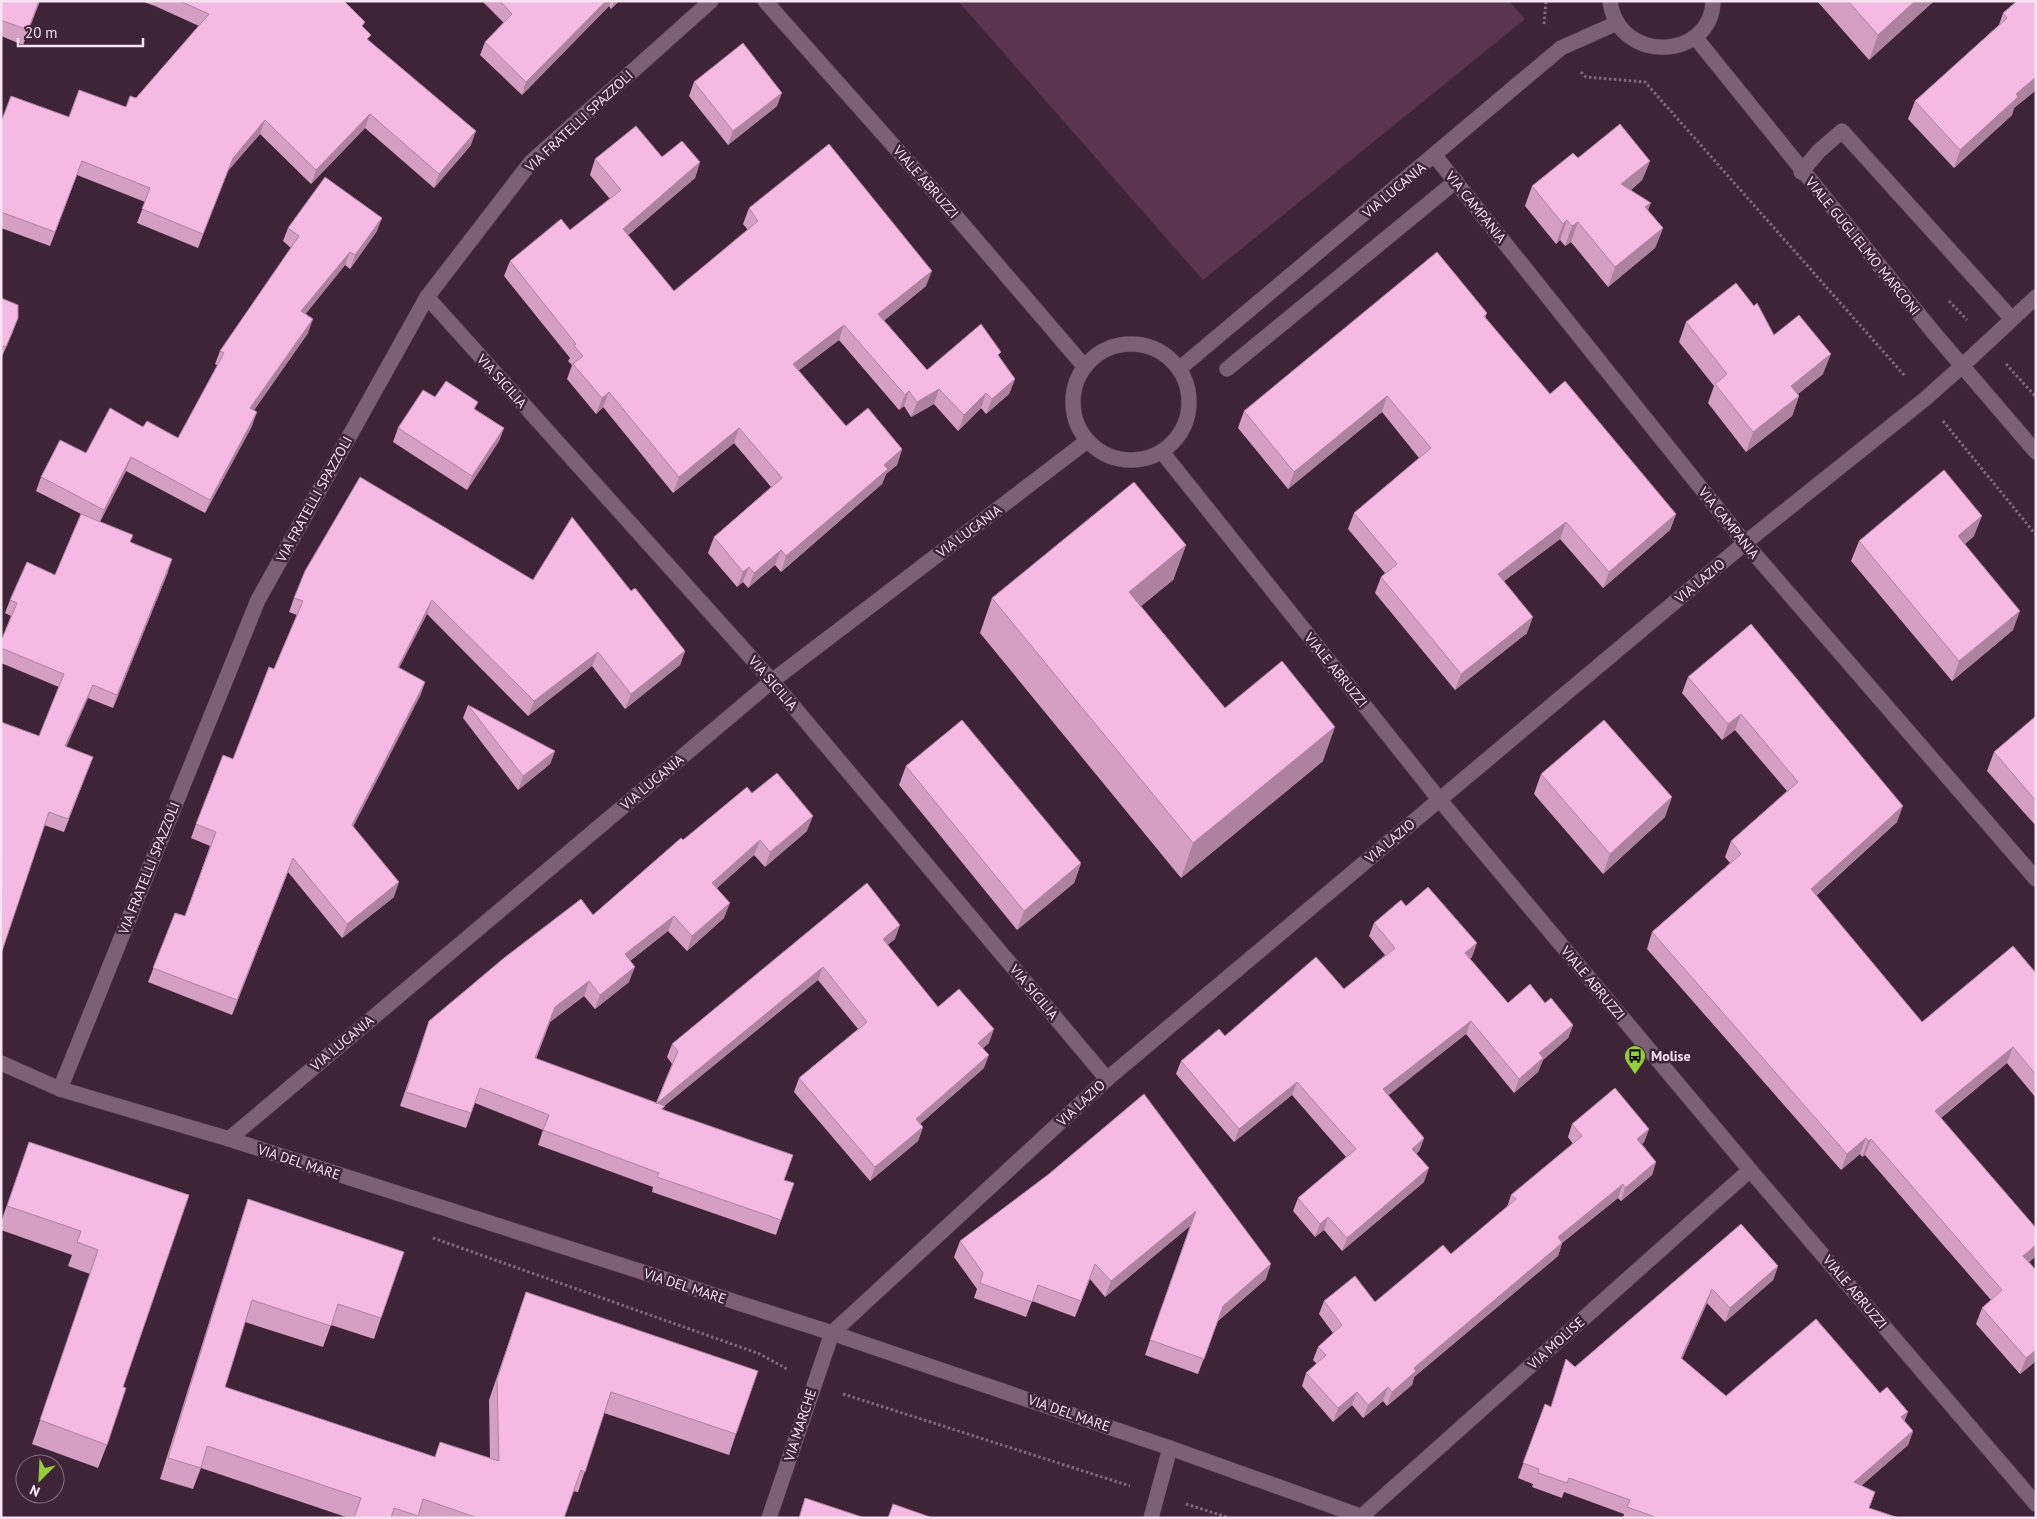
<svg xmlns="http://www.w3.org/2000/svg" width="2037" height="1519" font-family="'PT Sans',sans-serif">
<rect width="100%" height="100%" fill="#3e2436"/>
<polygon fill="#5b3450" points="958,1 1509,1 1525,19 1203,280"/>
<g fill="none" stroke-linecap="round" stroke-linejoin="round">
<g stroke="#564050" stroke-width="16">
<g id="lane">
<polyline points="1801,172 1819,151 1842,131 2011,318"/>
<polyline points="1962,366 2036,297"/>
<polyline points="1227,369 1456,181"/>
<polyline points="1151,1518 1170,1448"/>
</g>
</g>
<g stroke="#564050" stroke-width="16">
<g id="street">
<polyline points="765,1 941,199 1084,366"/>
<polyline points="1435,156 1745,543 2036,879"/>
<polyline points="427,297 772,681 1107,1079"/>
<circle cx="1131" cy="402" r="58"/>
<polyline points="1179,369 1561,48 1617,23"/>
<polyline points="1162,452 1439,799 1750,1170 2036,1504"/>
<polyline points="1,1063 60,1089 229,1139 832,1333 1170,1448 1366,1518"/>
<polyline points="60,1089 258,600 427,297 531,162 711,1"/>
<polyline points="229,1139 772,681 1087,441"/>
<polyline points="1362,1516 1750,1170"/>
<polyline points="769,1518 832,1333 1107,1079 1745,543 1925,399 1962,366"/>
</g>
</g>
<g stroke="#564050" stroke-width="16">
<g id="secondary">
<path d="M1610,1C1618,65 1712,60 1713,1"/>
<polyline points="1695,37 1934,333 2036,452"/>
</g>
</g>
<g stroke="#816a7a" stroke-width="3" stroke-dasharray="2.5 2.5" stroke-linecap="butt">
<polyline points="1544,24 1546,1"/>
<polyline points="1581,72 1586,77 1645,82 1905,376"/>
<polyline points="1949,301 1967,320"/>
<polyline points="2006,364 2036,397"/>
<polyline points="1943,421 2036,535"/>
<polyline points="433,1238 760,1354 787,1369"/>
<polyline points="843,1394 1130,1486"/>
<polyline points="1186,1504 1230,1518"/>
</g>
<use href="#lane" stroke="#7e6074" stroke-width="15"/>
<use href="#street" stroke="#7e6074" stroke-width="15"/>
<use href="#secondary" stroke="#7e6074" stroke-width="15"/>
</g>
<g fill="#d49fc3">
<polygon points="1,1 40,1 23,45 1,36"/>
<polygon points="141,1 344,1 363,27 369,41 471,145 434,188 365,128 311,184 260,134 227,172 198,248 137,223 145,202 77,175 50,246 1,228 1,122 69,117 126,107 136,98 199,26 155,6"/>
<polygon points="482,1 619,1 611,9 609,6 522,95 480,55 485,42 504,23"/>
<polygon points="1817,1 1934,1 1869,60"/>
<polygon points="2036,1 2036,90 2014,108 2012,115 1954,168 1908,119 1915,101 1999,25 2003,13"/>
<polygon points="694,82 777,106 728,145 689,96"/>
<polygon points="662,157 700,162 695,178 628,235 674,291 748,230 743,224 749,208 926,286 884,320 927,370 999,357 1015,379 1009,394 986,414 981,408 958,431 934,404 911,417 904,406 899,410 839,340 798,371 846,426 902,449 897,465 886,474 882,484 781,572 775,565 748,588 743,582 737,587 708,553 714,537 771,487 734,443 673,493 603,407 596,414 567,379 572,365 568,361 570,358 504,276 510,261 570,230 610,199 590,175 595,159"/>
<polygon points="1578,158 1650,161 1642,180 1631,190 1663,228 1655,248 1608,287 1571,242 1565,246 1560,240 1556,244 1525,206 1532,186"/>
<polygon points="288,228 377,231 350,269 345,265 305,314 308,333 254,410 252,426 205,513 126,471 100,522 130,542 168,572 113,708 88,698 66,747 93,757 64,832 44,825 1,952 1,722 39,736 59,687 1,663 1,641 11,616 5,613 10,600 55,575 81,514 36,491 41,477 86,453 143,427 178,438 218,366 215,364 220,351 291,248 283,241"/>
<polygon points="1,298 18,318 1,359"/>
<polygon points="1487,313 1485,318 1550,394 1676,514 1670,530 1603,588 1560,539 1504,581 1527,633 1455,690 1375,593 1381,577 1385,573 1348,529 1354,513 1419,458 1382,412 1288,489 1238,428 1244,411"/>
<polygon points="1686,322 1774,335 1823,374 1798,394 1799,396 1792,416 1746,452 1708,403 1714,386 1679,342"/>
<polygon points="435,397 475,409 504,428 499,441 467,490 393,442 398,428"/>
<polygon points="1974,536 1965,544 2013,630 1952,681 1851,561 1859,541"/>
<polygon points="1186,545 1173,580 1141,606 1225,708 1323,761 1181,878 980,633 992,598"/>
<polygon points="533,580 631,591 685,651 680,665 625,709 592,666 528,716 427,614 399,668 425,682 420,696 353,826 394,897 342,938 288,872 232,1015 148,982 175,913 185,916 210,846 191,838 196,824 233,759 274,669 297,615 289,612 294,598"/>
<polygon points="1688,677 1897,822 1816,896 1922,1022 2036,973 2036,1098 2007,1063 1941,1118 2036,1256 2029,1262 2036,1270 2036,1361 2020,1374 1976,1324 1982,1308 1991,1300 1865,1155 1862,1157 1860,1154 1841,1170 1647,949 1652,932 1730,863 1725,857 1731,841 1787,791 1735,730 1722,740 1682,693"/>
<polygon points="468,705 555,751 550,764 518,790 463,718"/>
<polygon points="2036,716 2036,826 1987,771 1994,752"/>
<polygon points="906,766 1081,863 1074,883 1017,930 899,785"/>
<polygon points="1541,774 1665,817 1603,874 1534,794"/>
<polygon points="752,793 807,831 765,867 754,855 717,888 724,918 687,951 668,931 630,961 629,982 595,1009 584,996 550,1022 536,1059 656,1103 672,1064 667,1057 672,1044 867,883 895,939 887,945 938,1007 989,1043 983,1048 984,1068 920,1124 923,1127 918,1141 870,1181 794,1092 799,1078 858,1029 818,980 664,1106 663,1109 784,1180 781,1220 776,1235 652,1192 653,1187 538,1145 543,1130 475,1103 466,1128 400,1106 429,1021 593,915 683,840"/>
<polygon points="1406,906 1472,957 1470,959 1508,1003 1545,1003 1573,1025 1568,1038 1543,1060 1538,1072 1514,1093 1466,1034 1388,1095 1424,1138 1419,1151 1416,1154 1424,1182 1342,1251 1324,1230 1315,1237 1293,1211 1298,1198 1346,1157 1292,1095 1234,1142 1176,1074 1181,1061 1225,1036 1344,989 1385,955 1369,936 1374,923"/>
<polygon points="1144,1094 1266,1279 1218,1321 1198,1374 1145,1355 1190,1226 1105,1297 1090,1279 1075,1317 1032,1301 1026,1317 974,1298 977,1289 954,1257 960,1241 1049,1174"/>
<polygon points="1572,1124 1649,1129 1644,1142 1642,1144 1656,1162 1652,1175 1621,1201 1618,1198 1562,1243 1558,1256 1414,1377 1412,1385 1387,1406 1383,1401 1363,1418 1352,1405 1333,1422 1302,1386 1306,1373 1317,1364 1313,1360 1318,1347 1333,1333 1319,1314 1324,1301 1375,1302 1451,1254 1507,1207 1511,1195 1573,1144 1568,1137"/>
<polygon points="29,1142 189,1195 123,1387 107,1445 98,1468 32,1444 90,1274 68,1266 72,1255 1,1230 1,1222"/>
<polygon points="248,1199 381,1318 374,1339 331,1325 323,1347 245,1322 225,1387 435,1457 490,1458 489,1400 526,1292 736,1434 729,1455 604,1413 578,1492 573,1491 564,1518 349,1518 201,1468 193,1489 160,1479 241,1220"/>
<polygon points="1741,1224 1778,1266 1773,1280 1725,1322 1707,1303 1682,1359 1726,1396 1880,1393 1913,1431 1908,1445 1861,1486 1869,1508 1899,1518 1623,1518 1624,1514 1564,1492 1562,1498 1532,1487 1533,1484 1518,1478 1545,1404 1551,1407 1566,1359 1575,1367"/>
</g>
<g fill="#ac829f">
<polygon points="606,1 611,1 609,6 522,95 526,82"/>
<polygon points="614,1 619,1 611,9"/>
<polygon points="1915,1 1934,1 1869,60 1878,35"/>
<polygon points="2036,77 2036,90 2014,108 2012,115 1954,168 1960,150 2016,94"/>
<polygon points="782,93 777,106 728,145 733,131"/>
<polygon points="370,114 365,128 311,184 316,170"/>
<polygon points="265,120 260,134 227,172 198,248 233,158"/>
<polygon points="476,131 471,145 434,188 439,174"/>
<polygon points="1650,161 1642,180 1614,204 1621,184"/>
<polygon points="700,162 695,178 618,244 623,229"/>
<polygon points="1651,203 1643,222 1645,207"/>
<polygon points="382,218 377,231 350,269 355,255"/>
<polygon points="1567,220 1560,240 1556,244 1563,224"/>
<polygon points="1578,222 1571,242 1565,246 1572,226"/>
<polygon points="1663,228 1655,248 1608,287 1615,267"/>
<polygon points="350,252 345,265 297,325 301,311"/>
<polygon points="932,271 926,286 873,330 878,314"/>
<polygon points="18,318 12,334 1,359 6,347"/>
<polygon points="313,319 308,333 246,422 250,408"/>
<polygon points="844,325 839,340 787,379 793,364"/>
<polygon points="1831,354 1823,374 1784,405 1791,386"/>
<polygon points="1015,379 1009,394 986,414 992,399"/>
<polygon points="939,389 934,404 911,417 917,402"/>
<polygon points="909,391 904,406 899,410 905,395"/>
<polygon points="609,392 603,407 596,414 602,398"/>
<polygon points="986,393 981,408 958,431 964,415"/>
<polygon points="1387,396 1382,412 1288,489 1294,472"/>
<polygon points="1799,396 1792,416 1746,452 1753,432"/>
<polygon points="257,412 252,426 205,513 210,500"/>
<polygon points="504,428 499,441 467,490 472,476"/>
<polygon points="739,428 734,443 673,493 679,477"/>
<polygon points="902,449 897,465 886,474 882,484 781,572 786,556 884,465"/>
<polygon points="131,457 126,471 99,523 104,510"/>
<polygon points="1676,514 1670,530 1603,588 1609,572"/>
<polygon points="1982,516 1974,536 1951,556 1958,536"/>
<polygon points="1566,522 1560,539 1492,590 1498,574"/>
<polygon points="1186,545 1173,580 1117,626 1129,592"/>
<polygon points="781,550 775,565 748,588 754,573"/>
<polygon points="172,559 168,572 113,708 117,695"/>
<polygon points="749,567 743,582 737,587 743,572"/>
<polygon points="432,600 427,614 392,681 398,667"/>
<polygon points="2020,611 2013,630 1952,681 1959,661"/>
<polygon points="1533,617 1527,633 1455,690 1461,674"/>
<polygon points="685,651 680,665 625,709 631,694"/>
<polygon points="598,652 592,666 528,716 534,701"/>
<polygon points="425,682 420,696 347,839 352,825"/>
<polygon points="93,685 88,698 61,759 65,746"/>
<polygon points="1741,714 1735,730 1722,740 1728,724"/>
<polygon points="1335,727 1323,761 1181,878 1193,843"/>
<polygon points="555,751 550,764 518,790 523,776"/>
<polygon points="1672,797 1665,817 1603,874 1610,854"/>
<polygon points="1903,806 1897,822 1805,905 1811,889"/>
<polygon points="813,816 807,831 765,867 770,852"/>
<polygon points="760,840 754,855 706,898 712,883"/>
<polygon points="293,858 288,872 232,1015 237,1000"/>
<polygon points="1081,863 1074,883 1017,930 1024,911"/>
<polygon points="399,882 394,897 342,938 347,924"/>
<polygon points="730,903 724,918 687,951 692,936"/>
<polygon points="674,916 668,931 619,969 625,954"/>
<polygon points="900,925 895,939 878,953 883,939"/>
<polygon points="1477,943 1472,957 1460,967 1465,953"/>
<polygon points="635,967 629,982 595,1009 600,995"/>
<polygon points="823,967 818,980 651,1117 656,1104"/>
<polygon points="589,981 584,996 550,1022 530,1073 555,1007"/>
<polygon points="1471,1021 1466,1034 1379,1103 1383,1089"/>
<polygon points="1573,1025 1568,1038 1543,1060 1538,1072 1514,1093 1519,1079 1539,1053"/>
<polygon points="994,1029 989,1043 973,1057 978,1043"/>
<polygon points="2013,1047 2007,1063 1929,1127 1935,1111"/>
<polygon points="989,1055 984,1068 911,1132 916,1119"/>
<polygon points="1297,1082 1292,1095 1234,1142 1239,1129"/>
<polygon points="923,1127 918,1141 870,1181 875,1167"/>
<polygon points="1649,1129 1644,1142 1632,1152 1637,1139"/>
<polygon points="1424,1138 1419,1151 1407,1162 1412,1149"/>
<polygon points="1866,1138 1860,1154 1841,1170 1847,1154"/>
<polygon points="1871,1139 1865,1155 1862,1157 1868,1141"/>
<polygon points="1656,1162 1652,1175 1621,1201 1625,1188"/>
<polygon points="1429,1168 1424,1182 1342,1251 1347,1238"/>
<polygon points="1623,1184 1618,1198 1553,1250 1558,1237"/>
<polygon points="1196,1211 1190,1226 1105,1297 1111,1281"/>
<polygon points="1328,1217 1324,1230 1315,1237 1320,1224"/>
<polygon points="1562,1243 1558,1256 1414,1377 1412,1385 1387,1406 1392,1392 1414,1368"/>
<polygon points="2036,1245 2036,1256 2018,1272 2023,1256"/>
<polygon points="1271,1264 1266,1279 1218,1321 1223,1306"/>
<polygon points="1778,1266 1773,1280 1725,1322 1730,1308"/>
<polygon points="1712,1289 1707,1303 1676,1372 1681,1358"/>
<polygon points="2036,1350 2036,1361 2020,1374 2026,1358"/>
<polygon points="1388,1387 1383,1401 1363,1418 1368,1405"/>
<polygon points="1357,1392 1352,1405 1333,1422 1338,1408"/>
<polygon points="1908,1412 1903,1426 1901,1417"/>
<polygon points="1913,1431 1908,1445 1849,1496 1854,1482"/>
</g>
<g fill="#f6b9e3" stroke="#ac829f">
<polygon points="1,1 39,1 28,30 1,20"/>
<polygon points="180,1 344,1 365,22 362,26 371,35 367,39 476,131 439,174 370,114 316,170 265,120 233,158 203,234 142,209 150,188 82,161 55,232 1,212 1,122 11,96 69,117 79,90 126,107 130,96 136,98 209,14"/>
<polygon points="500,1 606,1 526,82 485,42 512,14"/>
<polygon points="1848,1 1915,1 1878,35"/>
<polygon points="2017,1 2036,1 2036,77 2016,94 2018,97 1960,150 1915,101 2007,18 2003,13"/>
<polygon points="743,43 782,93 733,131 694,82"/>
<polygon points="1620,124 1650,161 1621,184 1651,203 1645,207 1663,228 1615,267 1578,222 1572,226 1567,220 1563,224 1532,186 1573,153 1578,158"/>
<polygon points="636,126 662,157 682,141 700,162 623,229 674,291 758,221 749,208 829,144 932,271 878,314 927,370 981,324 1001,352 998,355 1015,379 992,399 986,393 964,415 939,389 917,402 909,391 905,395 844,325 793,364 846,426 868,408 902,449 884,465 888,469 786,556 781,550 754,573 749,567 743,572 714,537 782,478 739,428 679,477 609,392 602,398 573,364 583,356 574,346 576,344 510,261 561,219 570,230 621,190 595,159"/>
<polygon points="325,177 382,218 355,255 350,252 301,311 313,319 250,408 257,412 210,500 131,457 104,510 41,477 60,440 86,453 110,408 143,427 147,421 178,438 224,353 220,351 299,236 288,228"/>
<polygon points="1437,252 1487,313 1484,316 1550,394 1565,381 1676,514 1609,572 1566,522 1498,574 1533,617 1461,674 1381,577 1397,564 1354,513 1431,448 1387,396 1294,472 1244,411"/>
<polygon points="1736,283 1754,306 1757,303 1774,335 1799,315 1831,354 1791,386 1799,396 1753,432 1715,384 1727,374 1686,322"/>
<polygon points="1,298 18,305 18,318 6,347 3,346 1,350"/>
<polygon points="446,381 478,402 474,409 504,428 472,476 398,428 423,390 435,397"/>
<polygon points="1944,470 1982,516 1958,536 2020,611 1959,661 1859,541"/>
<polygon points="360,477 533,580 572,517 631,591 635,588 685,651 631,694 598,652 534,701 432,600 398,667 425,682 352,825 399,882 347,924 293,858 237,1000 153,968 175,913 185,916 216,832 196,824 223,755 233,759 269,667 274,669 303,601 294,598 305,571"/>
<polygon points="1134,482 1186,545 1129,592 1225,708 1282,661 1335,727 1193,843 992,598"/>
<polygon points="81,514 133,535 130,542 172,559 117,695 93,685 65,746 93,757 68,819 49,812 2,951 1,722 39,736 64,674 1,648 1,641 17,603 10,600 27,562 55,575"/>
<polygon points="1751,624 1903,806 1811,889 1922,1022 2013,946 2036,973 2036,1075 2013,1047 1935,1111 2036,1228 2036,1245 2023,1256 2036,1270 2036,1350 2026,1358 1982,1308 2002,1290 1871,1139 1868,1141 1866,1138 1847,1154 1652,932 1741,854 1731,841 1798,782 1741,714 1728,724 1688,677"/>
<polygon points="468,705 555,751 523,776"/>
<polygon points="2036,716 2036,801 1994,752"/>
<polygon points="962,720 1081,863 1024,911 906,766"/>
<polygon points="1604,720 1672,797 1610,854 1541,774"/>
<polygon points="777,773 813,816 770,852 760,840 712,883 730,903 692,936 674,916 625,954 635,967 600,995 589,981 555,1007 535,1058 665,1106 661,1109 793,1155 784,1180 794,1183 781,1220 657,1177 659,1173 543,1130 549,1115 480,1088 471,1113 406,1092 429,1021 504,958 581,899 593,915 681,838 683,840 747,787 752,793"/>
<polygon points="867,883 900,925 883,939 938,1007 959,989 994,1029 978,1043 989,1055 916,1119 923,1127 875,1167 799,1078 867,1022 823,967 656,1104 678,1051 672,1044"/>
<polygon points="1428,887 1477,943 1465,953 1508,1003 1530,984 1545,1003 1551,998 1573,1025 1539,1053 1543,1058 1519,1079 1471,1021 1383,1089 1424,1138 1412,1149 1429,1168 1347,1238 1328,1217 1320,1224 1298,1198 1356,1149 1297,1082 1239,1129 1181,1061 1219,1029 1225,1036 1316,957 1344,989 1395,948 1374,923 1401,900 1406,906"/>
<polygon points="1615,1088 1649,1129 1637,1139 1656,1162 1625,1188 1623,1184 1558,1237 1562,1243 1414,1368 1416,1371 1392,1392 1388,1387 1368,1405 1357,1392 1338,1408 1306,1373 1326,1355 1318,1347 1342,1325 1324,1301 1355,1276 1375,1302 1443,1245 1451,1254 1516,1199 1511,1195 1582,1136 1572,1124"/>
<polygon points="1144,1094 1271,1264 1223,1306 1204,1359 1150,1340 1196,1211 1111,1281 1095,1264 1081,1301 1038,1285 1032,1302 980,1283 983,1273 960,1241 1049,1174"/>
<polygon points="29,1142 189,1195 123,1387 126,1388 107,1445 40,1420 98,1250 77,1242 81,1231 7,1206"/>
<polygon points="248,1199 404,1252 381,1318 338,1304 331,1326 252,1300 225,1387 435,1457 440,1442 499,1461 497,1379 526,1292 758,1371 736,1434 611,1392 585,1472 581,1470 564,1518 478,1518 423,1499 418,1516 394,1508 391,1518 354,1518 361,1498 207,1446 201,1468 168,1458"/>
<polygon points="1741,1224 1778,1266 1730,1308 1712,1289 1681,1358 1726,1396 1816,1319 1880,1393 1887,1387 1908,1412 1901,1417 1913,1431 1854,1482 1875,1492 1869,1508 1899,1518 1658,1518 1627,1507 1630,1500 1569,1478 1567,1483 1538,1473 1539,1469 1523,1463 1545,1404 1551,1407 1566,1359 1575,1367"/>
<polygon points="805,1498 865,1518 799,1518"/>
<polygon points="893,1504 933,1518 888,1518"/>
</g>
<defs>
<g id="bus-pin" transform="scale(1.125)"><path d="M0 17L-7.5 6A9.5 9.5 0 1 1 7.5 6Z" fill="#95cc3b" stroke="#3e2436"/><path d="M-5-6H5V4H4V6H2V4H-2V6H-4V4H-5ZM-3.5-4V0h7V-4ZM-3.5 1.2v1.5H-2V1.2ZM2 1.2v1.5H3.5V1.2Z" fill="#111"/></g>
</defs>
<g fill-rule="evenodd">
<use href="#bus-pin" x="1635" y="1056"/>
</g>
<g text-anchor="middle" stroke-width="5" stroke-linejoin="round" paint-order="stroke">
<g font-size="14" fill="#f6e4f0" stroke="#3e2436">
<text transform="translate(579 121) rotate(-43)" y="5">VIA FRATELLI SPAZZOLI</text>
<text transform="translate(926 182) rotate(49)" y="5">VIALE ABRUZZI</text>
<text transform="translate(1394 190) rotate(-40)" y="5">VIA LUCANIA</text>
<text transform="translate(1476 207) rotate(51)" y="5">VIA CAMPANIA</text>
<text transform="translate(1863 246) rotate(51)" y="5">VIALE GUGLIELMO MARCONI</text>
<text transform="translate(502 381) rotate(48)" y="5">VIA SICILIA</text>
<text transform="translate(314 499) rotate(-61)" y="5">VIA FRATELLI SPAZZOLI</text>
<text transform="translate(1729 523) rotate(51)" y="5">VIA CAMPANIA</text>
<text transform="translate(969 531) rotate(-37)" y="5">VIA LUCANIA</text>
<text transform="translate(1700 581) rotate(-40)" y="5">VIA LAZIO</text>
<text transform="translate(1336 670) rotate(51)" y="5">VIALE ABRUZZI</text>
<text transform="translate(773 683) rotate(49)" y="5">VIA SICILIA</text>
<text transform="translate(652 782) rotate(-40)" y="5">VIA LUCANIA</text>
<text transform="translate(1390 841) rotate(-40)" y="5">VIA LAZIO</text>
<text transform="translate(149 868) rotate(-68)" y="5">VIA FRATELLI SPAZZOLI</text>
<text transform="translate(1593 983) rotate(50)" y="5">VIALE ABRUZZI</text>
<text transform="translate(1034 992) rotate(50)" y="5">VIA SICILIA</text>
<text transform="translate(342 1043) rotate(-40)" y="5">VIA LUCANIA</text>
<text transform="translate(1081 1103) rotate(-43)" y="5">VIA LAZIO</text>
<text transform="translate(299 1162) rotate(18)" y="5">VIA DEL MARE</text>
<text transform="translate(685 1286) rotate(18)" y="5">VIA DEL MARE</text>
<text transform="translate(1855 1292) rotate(50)" y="5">VIALE ABRUZZI</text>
<text transform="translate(1556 1343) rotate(-42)" y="5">VIA MOLISE</text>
<text transform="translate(1069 1413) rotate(19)" y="5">VIA DEL MARE</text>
<text transform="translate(800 1425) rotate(-72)" y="5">VIA MARCHE</text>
</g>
<g font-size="14" font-weight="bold" fill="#f6e4f0" stroke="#3e2436" text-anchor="start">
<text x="1651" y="1061">Molise</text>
</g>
</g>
<rect width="2037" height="1519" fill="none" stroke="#f6e4f0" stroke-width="5"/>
<g transform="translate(40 1479) rotate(204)"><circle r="24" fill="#3e2436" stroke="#887180"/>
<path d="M0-4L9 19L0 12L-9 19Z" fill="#95cc3b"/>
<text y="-8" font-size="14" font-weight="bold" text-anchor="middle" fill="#f6e4f0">N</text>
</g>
<path d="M18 38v8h125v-8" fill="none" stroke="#f6e4f0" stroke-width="2.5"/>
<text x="25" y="38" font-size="15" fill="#f6e4f0" stroke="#3e2436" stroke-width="4" paint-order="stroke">20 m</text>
</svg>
